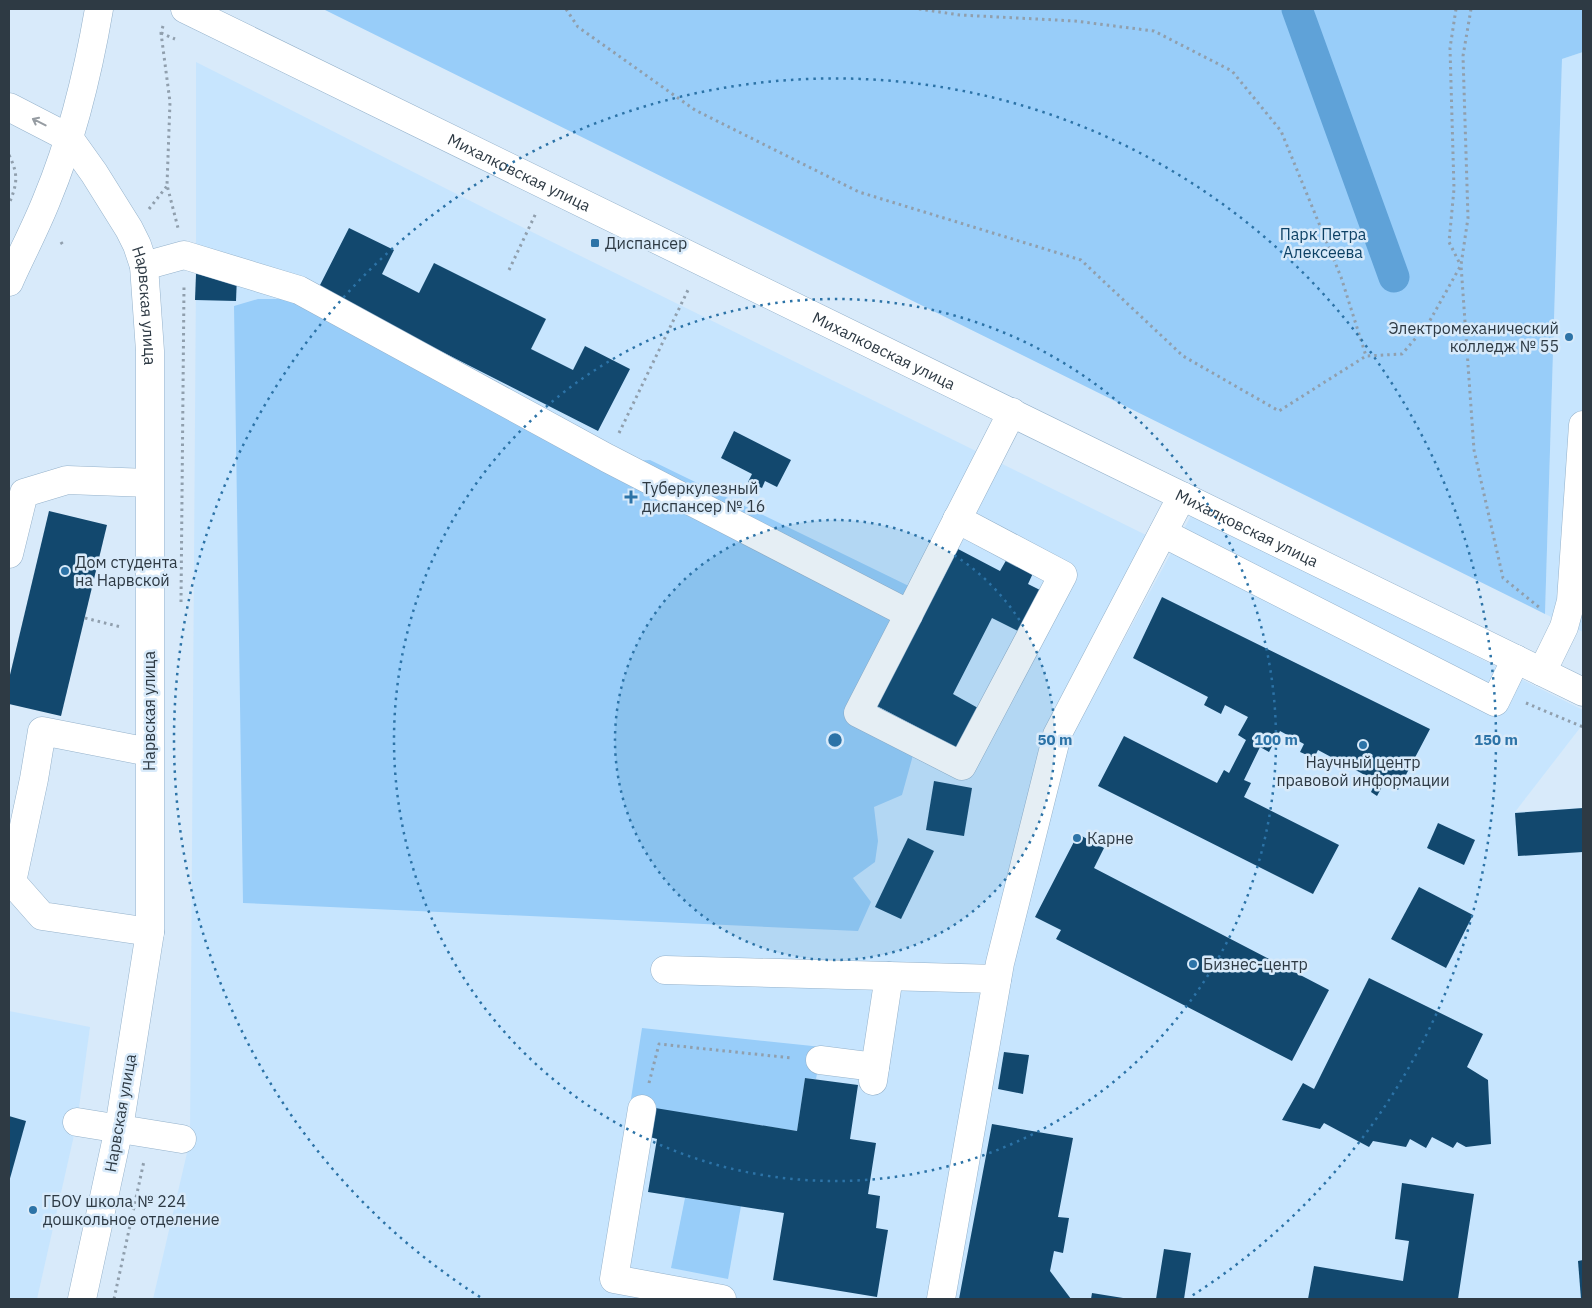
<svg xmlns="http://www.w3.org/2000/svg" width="1592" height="1308" font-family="'IBM Plex Sans',sans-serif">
<rect width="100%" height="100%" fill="#d8eafa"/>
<g fill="#c7e5fe">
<polygon points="1583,52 1583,632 1545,614 1562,59"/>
<polygon points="196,62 528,230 1148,536 1046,732 989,962 927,1299 153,1299 190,1140 196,274"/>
<polygon points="1192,514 1583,710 1583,724 1515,812 1583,808 1583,1299 955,1299 1013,967 1068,743"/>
<polygon points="9,1011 90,1027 77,1122 37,1299 9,1299"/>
</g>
<g fill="#98cdf9">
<polygon points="323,9 1583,9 1583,52 1562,59 1545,614"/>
<polygon points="258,299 293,299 611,462 650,460 917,590 863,703 918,737 902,795 874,807 878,841 875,862 853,878 871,902 858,931 243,903 234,306"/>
<polygon points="642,1028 822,1047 816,1079 805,1078 797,1131 630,1105"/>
<polygon points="685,1198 741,1206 728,1279 671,1268"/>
</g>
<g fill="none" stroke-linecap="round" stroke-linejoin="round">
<polyline stroke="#5fa2d8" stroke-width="31" points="1297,9 1394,277"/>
</g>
<g fill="#12486e">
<polygon points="349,228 394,250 382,274 419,293 434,263 546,319 531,349 573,370 585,346 630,369 598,431 318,289"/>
<polygon points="196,274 237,276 236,301 195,300"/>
<polygon points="734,431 791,460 777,487 765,481 762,488 748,482 752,474 721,458"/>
<polygon points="49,511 107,525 61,716 9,704 9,679"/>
<polygon points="958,549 1000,571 1008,557 1034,571 1028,584 1040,590 1018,631 992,618 953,694 978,708 957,748 877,706"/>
<polygon points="1162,597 1430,729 1398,790 1384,783 1377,796 1371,792 1376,781 1318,750 1314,758 1300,752 1304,744 1280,731 1269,752 1260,747 1244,780 1251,783 1244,797 1339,845 1313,894 1098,786 1124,736 1217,783 1224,770 1229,773 1246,740 1238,735 1248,717 1225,705 1221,714 1204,705 1208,697 1133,658"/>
<polygon points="934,781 972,788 964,836 926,830"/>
<polygon points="1583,808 1583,852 1518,856 1515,813"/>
<polygon points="1438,823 1475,840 1464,865 1427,848"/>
<polygon points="1078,834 1104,848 1094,868 1329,990 1292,1061 1056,939 1061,930 1035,917"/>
<polygon points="908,838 934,851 901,919 875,907"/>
<polygon points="1419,887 1473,915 1446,968 1391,939"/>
<polygon points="1369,978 1483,1034 1467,1067 1488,1080 1491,1144 1466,1147 1457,1142 1453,1148 1432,1137 1426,1148 1410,1139 1406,1147 1373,1141 1369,1147 1324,1123 1320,1129 1282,1120 1303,1083 1314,1089"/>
<polygon points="1004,1052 1029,1055 1023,1094 998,1089"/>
<polygon points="805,1078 858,1085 850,1139 876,1143 868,1194 880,1196 876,1228 888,1230 877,1297 773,1280 784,1213 648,1192 657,1139 646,1136 649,1107 797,1131"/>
<polygon points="9,1116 26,1121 9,1182"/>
<polygon points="992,1124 1073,1138 1058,1217 1069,1218 1063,1253 1054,1251 1050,1271 1071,1299 959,1299"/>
<polygon points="1402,1183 1474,1194 1458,1299 1308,1299 1314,1266 1403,1281 1409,1241 1395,1239"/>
<polygon points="1164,1249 1191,1253 1184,1299 1156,1299"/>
<polygon points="1583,1260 1583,1299 1581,1299 1578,1261"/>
<polygon points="1092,1293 1123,1298 1123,1299 1091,1299"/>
</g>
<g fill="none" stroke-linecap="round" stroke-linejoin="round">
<g stroke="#95b2cb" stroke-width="29">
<g id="minor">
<path id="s1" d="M185,9L1583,692"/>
<path id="s2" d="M9,107L69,138L94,173L129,229L137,245L144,266L150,351V932L119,1128L82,1299"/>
<polyline points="144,266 184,255 299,290 607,458 909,614 1012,412"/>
<path d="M9,282C21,255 36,227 47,199C72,139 88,73 99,9"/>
<polyline points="1163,533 1495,702 1516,659"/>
<polyline points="9,554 24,493 67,480 149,483"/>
<polyline points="909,614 858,713 962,766 1063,575 957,519"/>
<polyline points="1542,672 1564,627 1571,601 1583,425"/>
<polyline points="149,752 42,731 34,779 12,882 42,916 150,932"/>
<polyline points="665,970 997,979"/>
<polyline points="820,1060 875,1067"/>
<polyline points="873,1081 889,976"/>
<polyline points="642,1109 614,1279 722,1299"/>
<polyline points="77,1122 182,1139"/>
<polyline points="941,1299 1000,963 1057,735 1182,496"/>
</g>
</g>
<g stroke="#909fad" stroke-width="3" stroke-dasharray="2.5 4" stroke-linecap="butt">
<polyline points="566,9 578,27 695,110 859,192 1081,260 1183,356 1279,411 1366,356 1402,354 1428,324 1461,265"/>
<polyline points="919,9 960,15 1075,21 1154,31 1232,71 1281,131 1341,277 1366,356"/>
<polyline points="1456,9 1450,48 1454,189 1449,242 1460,264"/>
<polyline points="1471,9 1463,56 1468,218 1461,265 1474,450 1503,578 1540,608"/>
<polyline points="163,26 161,33 170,102 167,185 178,228"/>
<polyline points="161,33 175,39"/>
<path d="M9,155C19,175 17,184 9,204"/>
<polyline points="149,209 167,186"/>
<polyline points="61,242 64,247"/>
<polyline points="509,270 536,213"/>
<polyline points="619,433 689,288"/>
<polyline points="181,602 184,286"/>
<polyline points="85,618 121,627"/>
<polyline points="1526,703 1583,727"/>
<polyline points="649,1083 659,1044 792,1058"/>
<polyline points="114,1299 144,1161"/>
</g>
<use href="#minor" stroke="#fff" stroke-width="28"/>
</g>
<defs><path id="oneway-shaft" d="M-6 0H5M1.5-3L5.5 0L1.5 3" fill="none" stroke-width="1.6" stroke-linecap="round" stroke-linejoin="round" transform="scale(1.25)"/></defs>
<use stroke="#969ca2" href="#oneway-shaft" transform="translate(39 122) rotate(-153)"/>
<circle cx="835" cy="740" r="220" fill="#2c73a7" fill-opacity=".12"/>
<g fill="none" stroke="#2c73a7" stroke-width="2.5" stroke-dasharray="2.5 5">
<circle cx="835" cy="740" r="220"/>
<circle cx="835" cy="740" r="441"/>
<path d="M480 1297A661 661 0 1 1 1190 1297"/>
</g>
<g fill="#2c73a7" stroke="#d8eafa" stroke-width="2">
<rect x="590" y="238" width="10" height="10" rx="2.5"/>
<circle cx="1569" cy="337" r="5"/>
<path d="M628.5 489.5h5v5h5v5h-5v5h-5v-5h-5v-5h5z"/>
<circle cx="65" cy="571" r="5"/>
<circle cx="1363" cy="745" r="5"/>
<circle cx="1077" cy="838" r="5"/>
<circle cx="1193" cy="964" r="5"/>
<circle cx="33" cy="1210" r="5"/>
</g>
<g text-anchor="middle" stroke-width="5" stroke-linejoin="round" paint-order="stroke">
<g font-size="16" fill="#2e3a44" stroke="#d8eafa">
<text dy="6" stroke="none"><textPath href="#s1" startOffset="372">Михалковская улица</textPath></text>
<text dy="6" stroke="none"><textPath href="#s2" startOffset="256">Нарвская улица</textPath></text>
<text dy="6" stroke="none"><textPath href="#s1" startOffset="778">Михалковская улица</textPath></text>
<text dy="6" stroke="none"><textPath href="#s1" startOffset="1182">Михалковская улица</textPath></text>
<text transform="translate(149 711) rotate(-90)" y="6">Нарвская улица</text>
<text transform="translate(120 1113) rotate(-80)" y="6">Нарвская улица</text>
</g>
<g font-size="16" fill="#0d4165" stroke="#d8eafa">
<text x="1323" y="240">Парк Петра<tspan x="1323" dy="18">Алексеева</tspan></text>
</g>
<g font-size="16" fill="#2e3a44" stroke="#d8eafa" text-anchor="start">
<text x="605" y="249">Диспансер</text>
<text x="1559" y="334" text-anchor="end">Электромеханический<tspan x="1559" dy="18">колледж № 55</tspan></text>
<text x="642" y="494">Туберкулезный<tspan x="642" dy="18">диспансер № 16</tspan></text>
<text x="75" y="568">Дом студента<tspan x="75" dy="18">на Нарвской</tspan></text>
<text x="1363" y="768" text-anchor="middle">Научный центр<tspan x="1363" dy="18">правовой информации</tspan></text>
<text x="1087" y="844">Карне</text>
<text x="1203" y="970">Бизнес-центр</text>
<text x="43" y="1207">ГБОУ школа № 224<tspan x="43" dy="18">дошкольное отделение</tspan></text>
</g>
</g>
<circle cx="835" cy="740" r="8" fill="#2c73a7" stroke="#d8eafa" stroke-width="2.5"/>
<g font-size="15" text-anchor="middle" font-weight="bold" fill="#2c73a7" stroke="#d8eafa" stroke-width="5" stroke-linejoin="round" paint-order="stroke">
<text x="1055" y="745">50 m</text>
<text x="1276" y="745">100 m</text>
<text x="1496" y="745">150 m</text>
</g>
<rect width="1592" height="1308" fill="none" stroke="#2e3a44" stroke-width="20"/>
</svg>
